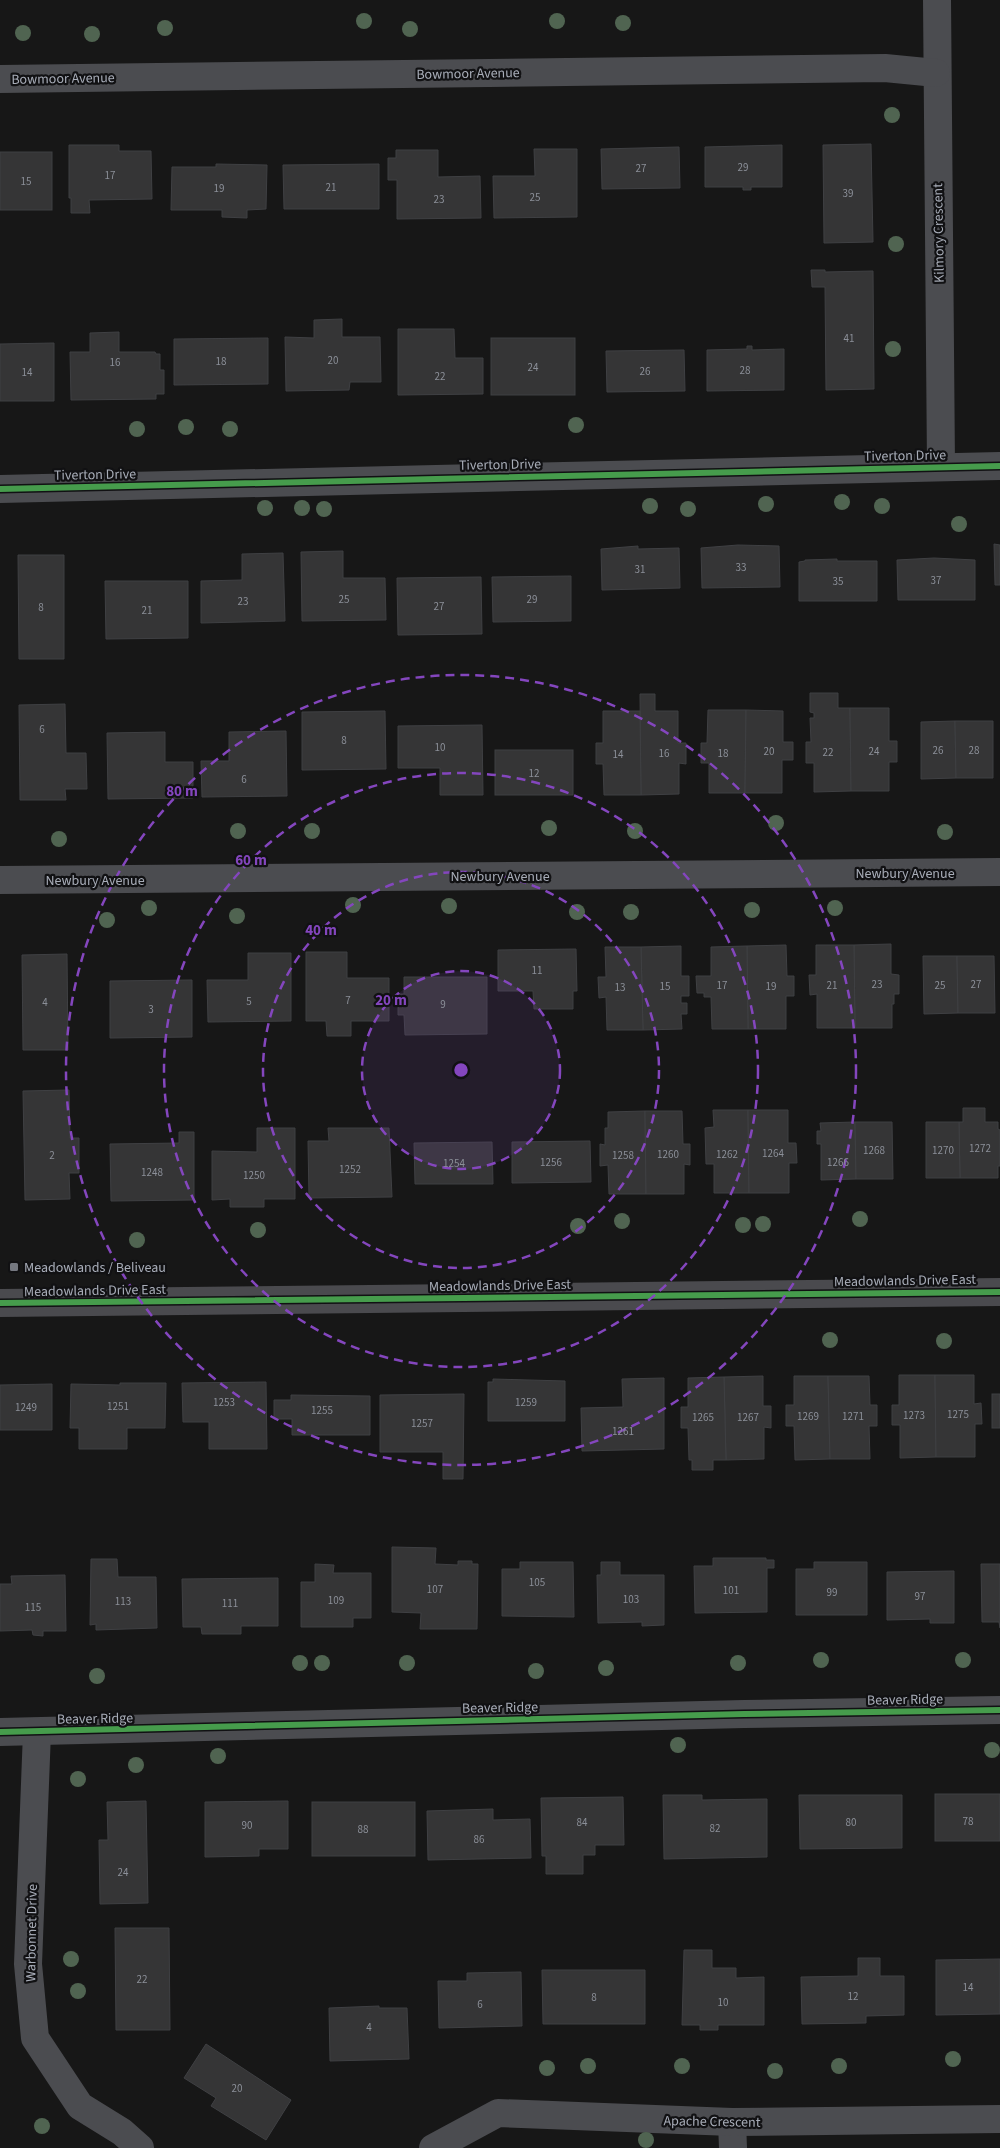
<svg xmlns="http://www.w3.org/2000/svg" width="1000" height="2148" font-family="'Source Sans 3',sans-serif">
<rect width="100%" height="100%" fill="#171717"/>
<g fill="#353536" stroke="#3f4043">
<polygon points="871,144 873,242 824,243 823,145"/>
<polygon points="69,145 119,145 119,151 151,151 152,199 89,200 90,213 71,213 71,198 69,198"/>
<polygon points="782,145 782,187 751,187 751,190 743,190 743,187 705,187 705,147"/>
<polygon points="679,147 680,188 602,189 601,149"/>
<polygon points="534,149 577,149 577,217 494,218 493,176 535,176"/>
<polygon points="396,150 438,150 438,177 480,176 481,218 397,219 397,180 388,180 388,158 396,158"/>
<rect x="0" y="152" width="52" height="58"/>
<polygon points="216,164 267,165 266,209 247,210 247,218 222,217 222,210 171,210 172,167 216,167"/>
<polygon points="379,164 379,209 284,209 283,165"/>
<polygon points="811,270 825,270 825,272 873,271 874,389 826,390 825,287 812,287"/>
<polygon points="342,319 342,337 380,337 381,382 350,382 349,390 286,391 285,337 314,338 314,320"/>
<polygon points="398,329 454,329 455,358 483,358 483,394 398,395"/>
<polygon points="119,332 119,352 155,352 156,354 160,354 160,370 164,370 164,394 156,394 156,399 71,400 70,352 90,352 90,333"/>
<polygon points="268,338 268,384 174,385 174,339"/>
<rect x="491" y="338" width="84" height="57"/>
<polygon points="54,343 54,401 0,401 0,344"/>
<polygon points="747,346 752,346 752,350 784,349 784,390 707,391 707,350 747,349"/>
<polygon points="684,350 685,391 607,392 606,351"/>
<polygon points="994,544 1000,545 1000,585 995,585"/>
<polygon points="738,545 779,546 780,587 702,588 701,548"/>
<polygon points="638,546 638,549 679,548 680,588 602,590 601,549"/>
<polygon points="343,551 343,578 385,578 386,620 302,621 301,552"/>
<polygon points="283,553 285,621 201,623 201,581 242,580 242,554"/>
<polygon points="18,555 64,555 64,659 19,659"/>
<polygon points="934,558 975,560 975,600 898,600 897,560"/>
<polygon points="837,559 837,561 877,561 877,601 799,601 799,562 805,561 805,560"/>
<polygon points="571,576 571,621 493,622 492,577"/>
<polygon points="481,577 482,634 398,635 397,578"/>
<polygon points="105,581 188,581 188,638 106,639"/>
<polygon points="810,693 838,693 838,708 850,708 851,791 814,792 814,763 806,763 806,742 811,742 810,718 814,718 814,713 810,712"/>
<polygon points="640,694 655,694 655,711 678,711 678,743 686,743 686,764 679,763 679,794 641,795"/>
<polygon points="65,704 66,753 86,753 87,789 65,789 66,800 20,800 19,705"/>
<polygon points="850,708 889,708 889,741 897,741 897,762 889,762 889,791 851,791"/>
<polygon points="708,710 746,710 745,793 709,793 709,763 701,763 701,743 707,743"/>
<polygon points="746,710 783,711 783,742 793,742 793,760 782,760 782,793 745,793"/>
<polygon points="385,711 386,769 302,770 302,712"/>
<polygon points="603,711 640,711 641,795 604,795 603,764 596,764 596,743 603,743"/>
<polygon points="955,721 956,778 921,779 921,722"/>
<polygon points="955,721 993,721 993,778 956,778"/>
<polygon points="482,725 483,795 440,795 440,768 398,768 398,726"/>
<polygon points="286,731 287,796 202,797 201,761 229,761 229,732"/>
<polygon points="165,732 165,762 193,762 193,798 108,799 107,733"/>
<rect x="495" y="750" width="78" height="45"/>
<polygon points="891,944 891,974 899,975 899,994 894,994 894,1004 892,1004 892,1028 855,1028 854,945"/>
<polygon points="786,945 787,976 794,976 794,996 786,996 786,1029 748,1029 747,946"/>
<polygon points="816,945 854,945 855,1028 817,1028 817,994 810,995 809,975 816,975"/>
<polygon points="681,946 681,976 689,976 689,996 681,996 681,1003 687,1003 687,1014 681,1014 682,1029 643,1030 641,947"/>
<polygon points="747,946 748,1029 712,1029 711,997 704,997 704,993 697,993 696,976 711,976 711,947"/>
<polygon points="605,947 641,947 643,1030 607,1030 606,997 599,998 598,977 606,977"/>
<polygon points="576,949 577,991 573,991 573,1009 534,1009 533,991 498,991 498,950"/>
<polygon points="306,952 347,952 347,978 389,978 389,1021 351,1021 351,1036 327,1036 326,1021 306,1021"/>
<polygon points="248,953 291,953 291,1021 208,1022 207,980 248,980"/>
<polygon points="67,954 68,1050 23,1050 22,955"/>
<polygon points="923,956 957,956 958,1013 924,1014"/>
<polygon points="957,956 994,956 995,1013 958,1013"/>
<polygon points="404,977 487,977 487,1034 405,1035 404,1015 398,1015 398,994 404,994"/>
<polygon points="192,980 192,1037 110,1038 110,981"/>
<polygon points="69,1090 70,1138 79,1138 79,1173 69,1173 70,1199 25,1200 23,1091"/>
<polygon points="963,1108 985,1108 985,1122 998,1122 998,1129 1000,1130 1000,1166 998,1166 998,1178 960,1178 959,1122 963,1122"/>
<polygon points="713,1110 748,1110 749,1193 714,1193 714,1164 706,1164 705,1128 714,1127"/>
<polygon points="748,1110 788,1110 788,1143 796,1143 797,1163 789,1163 789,1193 749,1193"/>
<polygon points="645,1111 646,1194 609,1194 608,1165 600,1166 600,1144 605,1145 605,1128 608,1128 608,1112"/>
<polygon points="645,1111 682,1111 683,1144 690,1144 690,1165 684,1164 684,1194 646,1194"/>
<polygon points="855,1122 856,1179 821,1180 821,1144 817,1144 817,1131 821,1131 820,1123"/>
<polygon points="855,1122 892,1122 893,1179 856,1179"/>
<polygon points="926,1122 959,1122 960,1178 926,1178"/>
<polygon points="257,1128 295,1128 295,1199 264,1199 264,1207 230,1207 230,1199 212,1200 212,1151 257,1152"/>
<polygon points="328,1128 389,1128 392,1197 309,1198 308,1141 329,1141"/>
<polygon points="179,1132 194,1132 194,1200 111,1201 110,1144 179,1143"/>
<polygon points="590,1141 591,1182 512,1183 512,1142"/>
<polygon points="492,1142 493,1184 415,1184 414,1143"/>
<polygon points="899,1375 935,1375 936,1457 900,1458 900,1425 892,1425 892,1405 899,1405"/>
<polygon points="935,1375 974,1375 974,1404 981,1403 982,1424 975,1424 975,1457 936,1457"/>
<polygon points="763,1376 763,1406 771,1406 771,1428 764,1427 764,1459 726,1460 724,1377"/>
<polygon points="794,1376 828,1376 830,1459 795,1460 794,1426 786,1426 786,1405 794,1405"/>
<polygon points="828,1376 869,1376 870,1405 877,1405 877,1426 869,1426 870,1459 830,1459"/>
<polygon points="724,1377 726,1460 713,1460 713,1470 692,1470 692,1460 689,1460 688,1428 681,1428 681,1407 688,1407 688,1378"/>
<polygon points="664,1378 664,1449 582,1451 581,1408 623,1407 622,1379"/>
<polygon points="493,1379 565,1381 565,1421 488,1421 488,1382 493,1382"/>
<polygon points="266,1382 267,1449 209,1449 209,1422 183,1422 182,1383"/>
<polygon points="120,1383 166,1383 165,1428 127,1428 127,1449 79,1449 79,1428 70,1428 71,1384 120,1385"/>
<polygon points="52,1384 52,1430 0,1430 0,1385"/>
<polygon points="464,1394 463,1479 443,1479 443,1452 380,1452 380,1395"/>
<rect x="992" y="1394" width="8" height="34"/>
<polygon points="291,1395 370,1396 370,1435 292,1435 292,1419 274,1419 274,1400 291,1400"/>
<polygon points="392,1547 436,1548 435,1564 458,1565 458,1561 472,1561 472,1564 478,1564 477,1629 420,1629 421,1613 392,1612"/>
<polygon points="713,1558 766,1558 766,1560 774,1560 774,1568 767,1568 767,1612 695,1613 694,1566 713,1566"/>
<polygon points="91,1559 117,1559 118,1577 156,1577 157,1628 96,1630 96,1624 90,1625"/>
<polygon points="520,1562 573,1562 574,1617 502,1616 502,1569 520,1569"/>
<polygon points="601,1562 620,1562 620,1575 664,1575 664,1625 642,1626 642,1622 598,1623 597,1575 601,1575"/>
<polygon points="814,1562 867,1562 867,1615 796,1615 796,1569 814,1569"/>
<polygon points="315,1564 334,1565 333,1573 371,1573 371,1618 353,1618 353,1627 301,1627 301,1582 315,1582"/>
<polygon points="981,1564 1000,1564 1000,1628 999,1622 982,1622"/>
<polygon points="954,1571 954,1623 930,1623 930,1619 887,1620 887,1572"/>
<polygon points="65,1575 66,1631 43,1631 43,1636 33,1635 32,1630 0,1631 0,1584 12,1584 11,1576"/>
<polygon points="278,1578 278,1626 241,1626 241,1634 202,1634 201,1627 183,1627 182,1579"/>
<rect x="935" y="1794" width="65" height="47"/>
<polygon points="663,1795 702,1795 702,1800 767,1799 767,1857 664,1859"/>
<polygon points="799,1795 902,1795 902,1848 800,1849"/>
<polygon points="623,1797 624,1845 595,1845 595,1855 583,1855 583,1874 546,1874 546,1856 542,1856 541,1798"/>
<polygon points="146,1801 148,1903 100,1904 99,1840 108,1840 107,1802"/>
<polygon points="288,1801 288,1849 259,1849 259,1856 205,1857 205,1802"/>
<rect x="312" y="1802" width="103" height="54"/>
<polygon points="493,1809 493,1820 530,1819 531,1858 428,1860 427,1811"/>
<polygon points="115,1928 169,1928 170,2030 116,2030"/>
<polygon points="684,1950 712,1950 712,1968 736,1968 736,1978 764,1977 764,2025 718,2025 718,2030 700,2030 700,2025 682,2025"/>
<polygon points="858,1958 880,1958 880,1976 904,1976 904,2015 866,2016 866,2023 802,2024 801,1977 858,1976"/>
<polygon points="1000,1959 1000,2014 936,2015 936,1960"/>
<polygon points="542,1970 645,1970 645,2024 543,2024"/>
<polygon points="521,1972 522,2026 439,2028 438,1981 467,1981 467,1973"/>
<polygon points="379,2006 379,2008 407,2008 409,2059 330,2061 329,2008"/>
<polygon points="206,2044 291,2100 266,2140 211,2106 216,2098 184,2078"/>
</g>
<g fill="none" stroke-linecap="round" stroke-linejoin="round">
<g stroke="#4b4c50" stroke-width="28">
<polyline points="937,0 941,466"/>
<polyline points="0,79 885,68 936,73"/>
<polyline points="0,489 1000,466"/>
<polyline points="0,880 1000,872"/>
<polyline points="0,1732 744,1714 1000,1710"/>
<polyline points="37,1732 28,1964 35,2038 80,2106 122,2132 140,2148"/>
<polyline points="732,2122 733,2148"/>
<polyline points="433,2148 498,2113 732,2122 1000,2119"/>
</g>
<polyline stroke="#4a4a4e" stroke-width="28" points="0,1303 1000,1292"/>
<g stroke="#111113" stroke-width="9">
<g id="cycleway">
<polyline points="0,489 1000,466"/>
<polyline points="0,1303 1000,1292"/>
<polyline points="0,1732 744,1714 1000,1710"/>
</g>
</g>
<use href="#cycleway" stroke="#469c4c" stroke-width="6"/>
</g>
<g fill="#506451">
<circle cx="364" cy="21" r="8"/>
<circle cx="557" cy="21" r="8"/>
<circle cx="623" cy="23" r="8"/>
<circle cx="165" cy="28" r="8"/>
<circle cx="410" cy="29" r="8"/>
<circle cx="23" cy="33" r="8"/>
<circle cx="92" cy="34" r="8"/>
<circle cx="892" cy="115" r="8"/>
<circle cx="896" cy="244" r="8"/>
<circle cx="893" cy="349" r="8"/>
<circle cx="576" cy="425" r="8"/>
<circle cx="186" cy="427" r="8"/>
<circle cx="137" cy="429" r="8"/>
<circle cx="230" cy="429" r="8"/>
<circle cx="842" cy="502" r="8"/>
<circle cx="766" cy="504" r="8"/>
<circle cx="650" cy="506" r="8"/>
<circle cx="882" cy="506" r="8"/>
<circle cx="265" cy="508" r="8"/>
<circle cx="302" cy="508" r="8"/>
<circle cx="324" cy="509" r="8"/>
<circle cx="688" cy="509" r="8"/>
<circle cx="959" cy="524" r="8"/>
<circle cx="776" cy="823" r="8"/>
<circle cx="549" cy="828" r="8"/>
<circle cx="238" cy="831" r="8"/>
<circle cx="312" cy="831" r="8"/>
<circle cx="635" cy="831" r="8"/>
<circle cx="945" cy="832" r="8"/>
<circle cx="59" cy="839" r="8"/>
<circle cx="353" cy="905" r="8"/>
<circle cx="449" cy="906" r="8"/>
<circle cx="149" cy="908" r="8"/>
<circle cx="835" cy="908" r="8"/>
<circle cx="752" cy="910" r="8"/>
<circle cx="577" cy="912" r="8"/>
<circle cx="631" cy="912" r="8"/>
<circle cx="237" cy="916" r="8"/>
<circle cx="107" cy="920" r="8"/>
<circle cx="860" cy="1219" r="8"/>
<circle cx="622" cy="1221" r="8"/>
<circle cx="763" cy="1224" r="8"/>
<circle cx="743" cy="1225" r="8"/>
<circle cx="578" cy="1226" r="8"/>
<circle cx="258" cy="1230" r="8"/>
<circle cx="137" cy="1240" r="8"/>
<circle cx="830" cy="1340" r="8"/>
<circle cx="944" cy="1341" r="8"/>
<circle cx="821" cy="1660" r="8"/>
<circle cx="963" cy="1660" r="8"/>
<circle cx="300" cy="1663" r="8"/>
<circle cx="322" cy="1663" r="8"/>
<circle cx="407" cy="1663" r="8"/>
<circle cx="738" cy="1663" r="8"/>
<circle cx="606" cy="1668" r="8"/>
<circle cx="536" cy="1671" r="8"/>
<circle cx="97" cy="1676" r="8"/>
<circle cx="678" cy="1745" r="8"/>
<circle cx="992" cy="1750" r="8"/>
<circle cx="218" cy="1756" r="8"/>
<circle cx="136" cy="1765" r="8"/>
<circle cx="78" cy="1779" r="8"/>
<circle cx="71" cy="1959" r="8"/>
<circle cx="78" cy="1991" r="8"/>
<circle cx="953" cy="2059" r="8"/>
<circle cx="588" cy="2066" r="8"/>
<circle cx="682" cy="2066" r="8"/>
<circle cx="839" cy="2066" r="8"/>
<circle cx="547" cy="2068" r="8"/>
<circle cx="775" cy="2071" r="8"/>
<circle cx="42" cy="2126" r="8"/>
<circle cx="646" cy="2140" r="8"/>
</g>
<circle cx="461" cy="1070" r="99" fill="#8446be" fill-opacity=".12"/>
<g fill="none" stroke="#8446be" stroke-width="2.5" stroke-dasharray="9 6">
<circle cx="461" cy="1070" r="99"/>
<circle cx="461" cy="1070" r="198"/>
<circle cx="461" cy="1070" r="297"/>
<circle cx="461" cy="1070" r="395"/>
</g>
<rect fill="#757880" stroke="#111113" stroke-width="2" x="9" y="1262" width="10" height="10" rx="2.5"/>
<g text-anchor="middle" stroke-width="4.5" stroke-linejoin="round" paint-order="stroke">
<g font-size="11" fill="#8b8f98">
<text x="743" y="171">29</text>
<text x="641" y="172">27</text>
<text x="110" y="179">17</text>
<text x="26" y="185">15</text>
<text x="331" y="191">21</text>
<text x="219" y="192">19</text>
<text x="848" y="197">39</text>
<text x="535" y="201">25</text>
<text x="439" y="203">23</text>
<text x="849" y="342">41</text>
<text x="333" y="364">20</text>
<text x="221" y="365">18</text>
<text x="115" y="366">16</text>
<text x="533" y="371">24</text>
<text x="745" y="374">28</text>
<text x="645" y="375">26</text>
<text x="27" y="376">14</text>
<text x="440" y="380">22</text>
<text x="741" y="571">33</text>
<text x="640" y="573">31</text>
<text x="936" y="584">37</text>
<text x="838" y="585">35</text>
<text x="344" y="603">25</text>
<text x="532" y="603">29</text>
<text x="243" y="605">23</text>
<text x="439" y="610">27</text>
<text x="41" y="611">8</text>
<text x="147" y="614">21</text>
<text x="42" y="733">6</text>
<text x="344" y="744">8</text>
<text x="440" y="751">10</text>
<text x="938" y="754">26</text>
<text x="974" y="754">28</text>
<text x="769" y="755">20</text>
<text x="874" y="755">24</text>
<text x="828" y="756">22</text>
<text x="664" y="757">16</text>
<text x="723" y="757">18</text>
<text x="618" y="758">14</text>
<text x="534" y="777">12</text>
<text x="244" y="783">6</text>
<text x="537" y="974">11</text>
<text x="877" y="988">23</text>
<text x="976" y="988">27</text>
<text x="722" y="989">17</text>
<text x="832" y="989">21</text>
<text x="940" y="989">25</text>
<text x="665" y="990">15</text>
<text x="771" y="990">19</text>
<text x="620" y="991">13</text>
<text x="348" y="1004">7</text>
<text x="249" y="1005">5</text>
<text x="45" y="1006">4</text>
<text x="443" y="1008">9</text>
<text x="151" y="1013">3</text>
<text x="980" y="1152">1272</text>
<text x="874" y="1154">1268</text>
<text x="943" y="1154">1270</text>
<text x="773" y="1157">1264</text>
<text x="668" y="1158">1260</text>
<text x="727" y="1158">1262</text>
<text x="52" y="1159">2</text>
<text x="623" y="1159">1258</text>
<text x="551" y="1166">1256</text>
<text x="838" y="1166">1266</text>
<text x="454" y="1167">1254</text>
<text x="350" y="1173">1252</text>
<text x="152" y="1176">1248</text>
<text x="254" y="1179">1250</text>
<text x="224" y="1406">1253</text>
<text x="526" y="1406">1259</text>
<text x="118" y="1410">1251</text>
<text x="26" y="1411">1249</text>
<text x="322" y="1414">1255</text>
<text x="958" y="1418">1275</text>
<text x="914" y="1419">1273</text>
<text x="808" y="1420">1269</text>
<text x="853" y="1420">1271</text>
<text x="703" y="1421">1265</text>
<text x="748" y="1421">1267</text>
<text x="422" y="1427">1257</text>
<text x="623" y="1435">1261</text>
<text x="537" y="1586">105</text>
<text x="435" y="1593">107</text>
<text x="731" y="1594">101</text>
<text x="832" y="1596">99</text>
<text x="920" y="1600">97</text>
<text x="631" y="1603">103</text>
<text x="336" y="1604">109</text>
<text x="123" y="1605">113</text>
<text x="230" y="1607">111</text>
<text x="33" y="1611">115</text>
<text x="968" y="1825">78</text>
<text x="582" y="1826">84</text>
<text x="851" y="1826">80</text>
<text x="247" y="1829">90</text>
<text x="715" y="1832">82</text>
<text x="363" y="1833">88</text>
<text x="479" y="1843">86</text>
<text x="123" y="1876">24</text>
<text x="142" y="1983">22</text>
<text x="968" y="1991">14</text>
<text x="853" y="2000">12</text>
<text x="594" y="2001">8</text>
<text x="723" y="2006">10</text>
<text x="480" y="2008">6</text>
<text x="369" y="2031">4</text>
<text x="237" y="2092">20</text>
</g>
<g font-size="14" fill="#a8adb8" stroke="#111113">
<text transform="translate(468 73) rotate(-1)" y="5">Bowmoor Avenue</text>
<text transform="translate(63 78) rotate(-1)" y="5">Bowmoor Avenue</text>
<text transform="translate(938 233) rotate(-91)" y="5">Kilmory Crescent</text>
<text transform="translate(905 455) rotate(-1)" y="5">Tiverton Drive</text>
<text transform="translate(500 464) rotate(-1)" y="5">Tiverton Drive</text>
<text transform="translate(95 474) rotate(-1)" y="5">Tiverton Drive</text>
<text x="905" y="878">Newbury Avenue</text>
<text x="500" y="881">Newbury Avenue</text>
<text x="95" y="885">Newbury Avenue</text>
<text transform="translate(905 1280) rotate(-1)" y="5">Meadowlands Drive East</text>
<text transform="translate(500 1285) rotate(-1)" y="5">Meadowlands Drive East</text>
<text transform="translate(95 1290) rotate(-1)" y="5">Meadowlands Drive East</text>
<text transform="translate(905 1699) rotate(-1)" y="5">Beaver Ridge</text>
<text transform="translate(500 1707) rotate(-1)" y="5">Beaver Ridge</text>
<text transform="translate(95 1718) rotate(-1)" y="5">Beaver Ridge</text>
<text transform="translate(31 1933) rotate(-89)" y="5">Warbonnet Drive</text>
<text transform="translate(712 2121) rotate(1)" y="5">Apache Crescent</text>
</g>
<g font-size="14" fill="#a8adb8" stroke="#111113" text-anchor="start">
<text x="24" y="1272">Meadowlands / Beliveau</text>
</g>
</g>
<circle cx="461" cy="1070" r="8" fill="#8446be" stroke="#111113" stroke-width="2.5"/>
<g font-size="15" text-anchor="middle" font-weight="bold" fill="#8446be" stroke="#111113" stroke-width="4.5" stroke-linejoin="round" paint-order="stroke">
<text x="182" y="796">80 m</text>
<text x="251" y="865">60 m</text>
<text x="321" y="935">40 m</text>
<text x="391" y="1005">20 m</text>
</g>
</svg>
